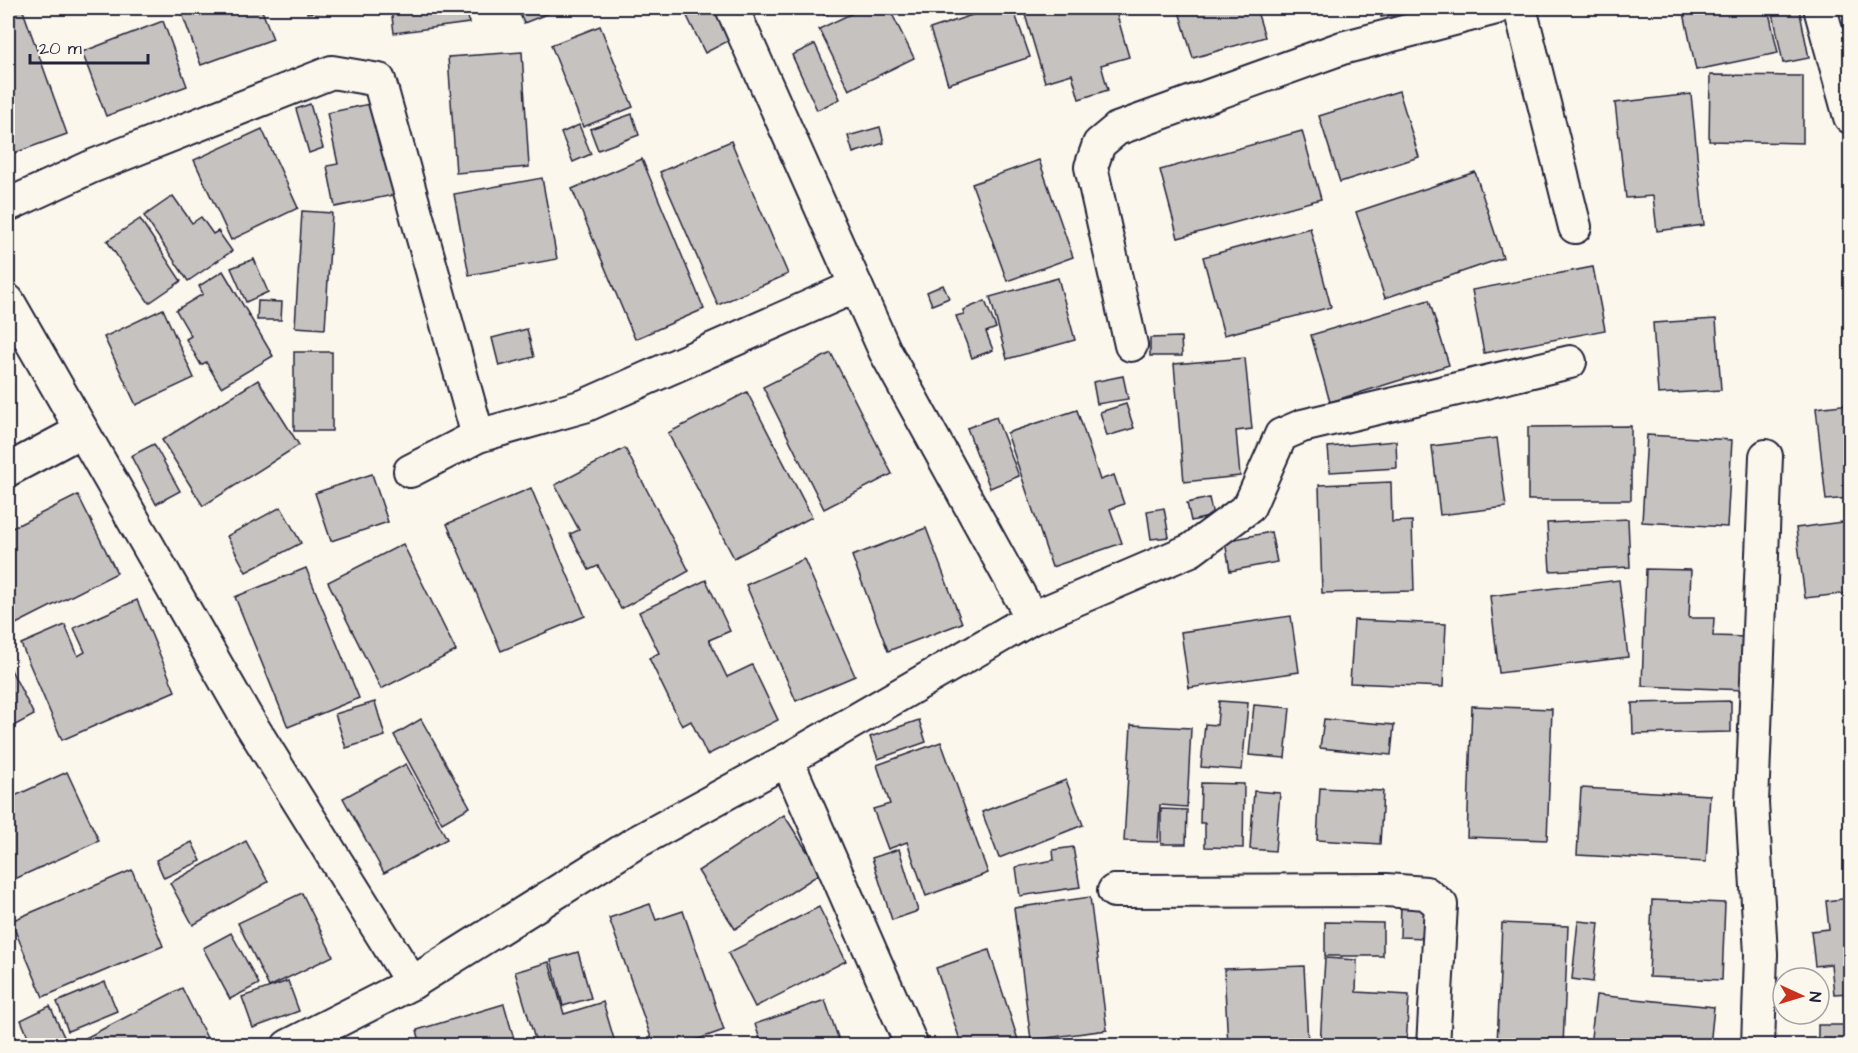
<svg xmlns="http://www.w3.org/2000/svg" width="1858" height="1053" font-family="'Architects Daughter',sans-serif">
<rect width="100%" height="100%" fill="#fbf7ec"/>
<filter id="ink" filterUnits="userSpaceOnUse"><feTurbulence type="fractalNoise" baseFrequency=".0167" numOctaves="2"/><feDisplacementMap in="SourceGraphic" scale="12" xChannelSelector="R" yChannelSelector="G"/><feConvolveMatrix kernelMatrix="1 2 1 2 8 2 1 2 1" color-interpolation-filters="sRGB"/></filter>
<g filter="url(#ink)">
<g fill="#c6c2c0" stroke="#22223b" stroke-width="1.5">
<polygon points="8,8 22,8 67,134 9,155"/>
<polygon points="180,8 261,8 273,39 201,65"/>
<polygon points="307,8 332,8 332,11 307,13"/>
<polygon points="391,8 467,8 469,23 394,33"/>
<polygon points="517,8 562,8 524,23"/>
<polygon points="683,8 715,8 730,40 705,53"/>
<polygon points="821,8 842,8 824,15"/>
<polygon points="863,8 889,8 914,58 849,90 819,29"/>
<polygon points="993,8 1013,8 1030,57 948,84 930,29"/>
<polygon points="1023,8 1115,8 1129,57 1101,65 1108,90 1079,99 1072,74 1045,82"/>
<polygon points="1178,8 1256,8 1265,37 1193,58"/>
<polygon points="1380,8 1430,8 1381,17"/>
<polygon points="1683,8 1768,8 1778,53 1696,70"/>
<polygon points="1772,8 1799,8 1809,58 1783,63"/>
<polygon points="163,21 187,86 106,116 82,52"/>
<polygon points="600,26 633,107 583,127 551,45"/>
<polygon points="815,44 840,99 817,110 792,55"/>
<polygon points="522,52 529,167 456,173 448,57"/>
<polygon points="1710,75 1803,76 1803,143 1709,141"/>
<polygon points="1399,91 1419,157 1340,182 1319,116"/>
<polygon points="1691,94 1704,225 1657,231 1653,196 1626,198 1615,103"/>
<polygon points="379,102 398,194 335,207 327,166 338,164 327,113"/>
<polygon points="310,104 323,148 309,153 296,109"/>
<polygon points="632,114 639,135 598,150 590,129"/>
<polygon points="579,125 591,154 573,162 561,133"/>
<polygon points="880,127 884,143 853,153 848,136"/>
<polygon points="262,129 298,208 231,240 194,160"/>
<polygon points="1302,131 1321,199 1178,238 1160,170"/>
<polygon points="731,141 788,274 718,305 660,172"/>
<polygon points="642,159 704,309 635,339 572,189"/>
<polygon points="1039,160 1073,257 1007,281 972,184"/>
<polygon points="1475,172 1503,258 1385,298 1356,212"/>
<polygon points="542,178 557,259 469,275 454,194"/>
<polygon points="173,196 192,223 201,217 213,234 218,231 232,251 188,281 144,216"/>
<polygon points="302,211 332,213 325,329 295,327"/>
<polygon points="140,219 181,281 149,303 107,241"/>
<polygon points="1310,228 1331,307 1224,335 1203,257"/>
<polygon points="254,259 268,292 246,302 231,268"/>
<polygon points="1593,267 1605,330 1484,353 1472,290"/>
<polygon points="223,271 273,356 221,387 206,362 201,365 186,339 191,336 176,310 203,294 199,286"/>
<polygon points="1058,278 1075,340 1007,359 990,297"/>
<polygon points="943,285 949,298 932,305 927,292"/>
<polygon points="1429,300 1449,365 1330,402 1311,335"/>
<polygon points="258,301 282,302 281,320 257,320"/>
<polygon points="985,301 996,328 986,332 993,350 972,358 956,316 964,314 963,310"/>
<polygon points="163,309 194,378 136,405 104,337"/>
<polygon points="1716,319 1721,390 1658,394 1653,323"/>
<polygon points="527,329 534,357 499,366 492,338"/>
<polygon points="1181,337 1182,356 1150,356 1150,338"/>
<rect x="294" y="352" width="38" height="79"/>
<polygon points="831,353 892,474 824,509 763,387"/>
<polygon points="1245,358 1252,429 1236,431 1240,476 1184,482 1174,364"/>
<polygon points="1123,376 1128,399 1097,404 1093,382"/>
<polygon points="258,380 299,445 203,506 162,440"/>
<polygon points="747,392 812,517 734,558 668,433"/>
<polygon points="1126,404 1134,428 1107,436 1100,412"/>
<polygon points="1850,404 1850,498 1826,500 1816,408"/>
<polygon points="1077,410 1100,480 1114,475 1124,504 1110,509 1122,543 1052,567 1007,433"/>
<polygon points="996,417 1019,476 990,488 967,428"/>
<polygon points="1631,426 1631,500 1528,500 1528,427"/>
<polygon points="1647,435 1732,440 1727,527 1642,522"/>
<polygon points="1497,438 1506,507 1440,515 1432,446"/>
<polygon points="1396,441 1397,468 1330,472 1328,447"/>
<polygon points="154,444 180,491 156,504 131,456"/>
<polygon points="625,448 689,571 621,609 598,566 589,570 570,534 579,530 555,485"/>
<polygon points="372,474 388,522 331,541 315,493"/>
<polygon points="1391,482 1392,522 1412,521 1414,591 1322,593 1319,485"/>
<polygon points="531,488 585,616 501,651 447,524"/>
<polygon points="78,495 117,573 8,628 8,530"/>
<polygon points="1209,498 1213,516 1191,521 1187,503"/>
<polygon points="281,507 301,543 246,572 227,536"/>
<polygon points="1164,508 1169,537 1151,539 1147,511"/>
<polygon points="1628,519 1630,567 1550,571 1547,523"/>
<polygon points="1850,521 1850,593 1805,598 1796,528"/>
<polygon points="926,528 962,623 888,651 852,556"/>
<polygon points="1271,532 1277,562 1230,571 1225,541"/>
<polygon points="403,544 456,651 381,689 328,582"/>
<polygon points="804,559 855,676 796,701 746,585"/>
<polygon points="306,568 359,698 288,727 235,597"/>
<polygon points="1646,569 1691,570 1689,618 1714,618 1713,636 1747,637 1745,690 1642,686"/>
<polygon points="706,580 730,631 709,640 727,677 752,665 778,720 707,755 691,721 682,726 649,658 659,653 639,612"/>
<polygon points="1619,580 1628,657 1499,673 1490,596"/>
<polygon points="137,600 175,691 62,740 21,644 65,625 78,656 85,652 74,628"/>
<polygon points="1291,616 1299,672 1189,688 1181,632"/>
<polygon points="1354,620 1446,624 1443,687 1350,683"/>
<polygon points="8,664 34,715 8,729"/>
<polygon points="1219,701 1248,703 1242,770 1201,767 1205,724 1217,725"/>
<polygon points="1731,701 1731,732 1633,734 1632,703"/>
<polygon points="375,702 385,736 346,748 335,714"/>
<polygon points="1254,705 1290,708 1285,758 1249,755"/>
<polygon points="1472,706 1552,709 1547,840 1467,837"/>
<polygon points="421,719 470,807 442,823 394,735"/>
<polygon points="1324,719 1394,725 1391,755 1320,748"/>
<polygon points="919,720 926,742 878,759 870,737"/>
<polygon points="1131,725 1191,728 1187,807 1160,805 1158,842 1124,841"/>
<polygon points="941,742 988,873 926,896 907,842 888,849 873,809 890,804 877,765"/>
<polygon points="406,764 447,839 384,873 343,798"/>
<polygon points="67,772 99,841 8,882 8,799"/>
<polygon points="1066,780 1083,825 999,858 982,812"/>
<polygon points="1201,783 1244,784 1243,848 1205,847 1205,823 1200,823"/>
<polygon points="1320,788 1383,791 1380,844 1317,840"/>
<polygon points="1581,788 1710,795 1706,862 1577,855"/>
<polygon points="1254,791 1280,793 1275,851 1250,849"/>
<polygon points="1161,809 1187,810 1186,844 1161,844"/>
<polygon points="784,815 821,873 735,929 698,871"/>
<polygon points="246,841 268,882 193,925 170,883"/>
<polygon points="192,842 201,861 164,878 156,860"/>
<polygon points="1073,847 1080,887 1020,896 1016,867 1054,860 1053,850"/>
<polygon points="899,849 918,911 892,920 872,858"/>
<polygon points="132,870 163,946 43,997 11,921"/>
<polygon points="302,893 333,956 269,987 238,923"/>
<polygon points="1090,897 1107,1030 1031,1040 1014,908"/>
<polygon points="1850,898 1850,993 1834,994 1831,964 1815,966 1811,931 1829,929 1826,901"/>
<polygon points="1652,900 1725,903 1722,980 1649,977"/>
<polygon points="650,904 656,920 683,911 724,1030 679,1046 654,1046 609,918"/>
<polygon points="1401,904 1428,905 1426,938 1400,937"/>
<polygon points="819,907 846,961 755,1007 728,953"/>
<polygon points="1578,921 1599,923 1593,982 1572,979"/>
<polygon points="1325,922 1383,923 1383,956 1325,956"/>
<polygon points="1502,923 1568,926 1563,1046 1497,1046"/>
<polygon points="231,933 259,984 230,999 203,948"/>
<polygon points="989,950 1020,1046 962,1046 936,968"/>
<polygon points="578,952 591,998 563,1006 551,960"/>
<polygon points="1325,958 1357,960 1356,992 1409,995 1406,1046 1320,1046"/>
<polygon points="549,962 564,1014 603,1002 616,1046 537,1046 515,972"/>
<polygon points="1304,966 1308,1043 1228,1046 1224,969"/>
<polygon points="288,981 299,1011 253,1028 242,997"/>
<polygon points="105,982 117,1011 68,1031 57,1002"/>
<polygon points="182,988 211,1046 72,1046 72,1045"/>
<polygon points="1596,995 1714,1007 1710,1046 1590,1046"/>
<polygon points="825,1000 841,1046 762,1046 755,1024"/>
<polygon points="504,1004 516,1046 421,1046 417,1030"/>
<polygon points="50,1006 65,1039 50,1046 32,1046 21,1020"/>
<rect x="1818" y="1025" width="32" height="21"/>
</g>
<g fill="none" stroke-linecap="round" stroke-linejoin="round">
<g stroke="#22223b" stroke-width="36">
<g id="street">
<polyline points="732,8 885,351 1032,618"/>
<polyline points="1520,8 1575,227"/>
<polyline points="1820,8 1850,117"/>
<polyline points="8,205 93,166 332,72 379,80 478,436"/>
<polyline points="8,301 245,715 412,983"/>
<polyline points="1131,345 1091,167 1099,144 1117,129 1342,48 1496,8"/>
<polyline points="8,470 81,431"/>
<polyline points="410,471 478,436 584,406 856,286"/>
<polyline points="787,760 912,1046"/>
<polyline points="1114,891 1386,890 1426,893 1441,905 1433,1046"/>
<polyline points="288,1046 412,983 635,843 787,760 1032,618 1191,550 1249,507 1281,435 1302,426 1570,362"/>
<polyline points="1758,1046 1761,954 1752,803 1766,456"/>
</g>
</g>
<use href="#street" stroke="#fbf7ec" stroke-width="32"/>
</g>
</g>
<rect width="1858" height="1053" fill="none" stroke="#fbf7ec" stroke-width="30"/>
<rect x="15" y="15" width="1828" height="1023" fill="none" stroke="#22223b" stroke-width="2" filter="url(#ink)"/>
<g transform="translate(1801 996) rotate(94)"><circle r="28" fill="#fbf7ec" stroke="#a4a2a5" stroke-width="1.5"/>
<path d="M0-4.5L10 22L0 15L-10 22Z" fill="#c8321e"/>
<text y="-9" font-size="16" font-weight="bold" text-anchor="middle" fill="#22223b">N</text>
</g>
<path d="M30 54v9h118v-9" fill="none" stroke="#22223b" stroke-width="3"/>
<text x="39" y="54" font-size="18" fill="#22223b" stroke="#fbf7ec" stroke-width="4.5" paint-order="stroke">20 m</text>
</svg>
